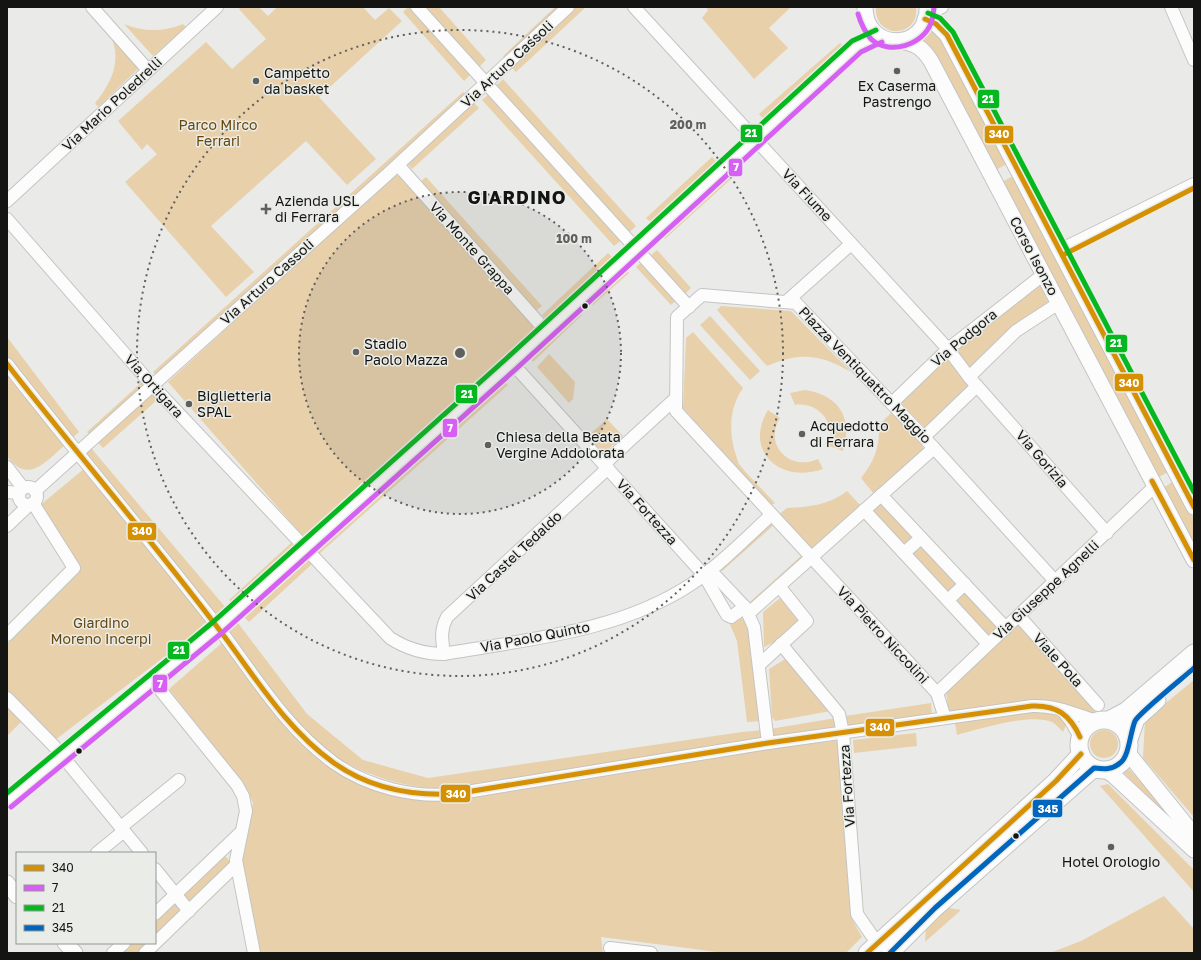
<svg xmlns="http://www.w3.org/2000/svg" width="1201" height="960" font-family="'Golos Text',sans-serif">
<rect width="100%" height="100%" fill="#eaebe8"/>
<g fill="#e8d0ab">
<polygon points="241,7 259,7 268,16 277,7 363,7 375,20 389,8 402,21 319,97 376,159 347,185 306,141 211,226 254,272 226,297 125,182 157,154 147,144 142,150 118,121 206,42 232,69 266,39 239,9"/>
<polygon points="408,7 414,7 472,73 464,81 403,12"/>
<polygon points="424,7 439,7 486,60 478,68"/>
<polygon points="555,7 566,7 507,61 503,56"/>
<polygon points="570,7 586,7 516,72 509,65"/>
<polygon points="706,7 791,7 769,28 788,48 754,79 702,18 708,10"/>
<path d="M876,7H916C920,38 874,40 876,7Z"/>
<path d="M124,24C144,32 163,32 183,24L186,27L153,56Z"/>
<polygon points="928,28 942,41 1010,162 996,170 920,40"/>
<path d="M111,37L138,69L98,107L95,103C111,84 122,61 111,37Z"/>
<polygon points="840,43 848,51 767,123 759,114"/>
<polygon points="861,46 866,53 776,135 771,128"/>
<polygon points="503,79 636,226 627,235 494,88"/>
<polygon points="463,92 469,97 158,377 153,372"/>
<polygon points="491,92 623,239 614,246 482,100"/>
<polygon points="471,100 479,108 412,169 405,161"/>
<polygon points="712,157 720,165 654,226 646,218"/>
<polygon points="724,171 731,179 665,239 658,231"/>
<polygon points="393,175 401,176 534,322 533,331 492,373 309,543 168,382"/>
<polygon points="1015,175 1172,470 1157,478 1002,182"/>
<polygon points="426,177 542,306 534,312 419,183"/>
<polygon points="657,250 691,288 684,295 649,257"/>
<polygon points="608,253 616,261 549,323 542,315"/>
<polygon points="644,260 679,298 671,305 636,267"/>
<polygon points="621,265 629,273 593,305 586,297"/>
<polygon points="1039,283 1049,304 971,368 954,351"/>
<path d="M721,306L791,311L851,372C820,354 800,352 767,366L717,310Z"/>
<polygon points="575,307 582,315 533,362 525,353"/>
<polygon points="710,316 760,371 750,380 700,325"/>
<path d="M693,332L743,388C730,407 729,427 734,449C736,454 737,460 739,464C750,478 763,490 775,503L770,506L683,408L686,338Z"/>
<polygon points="7,337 79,432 71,439 7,357"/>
<polygon points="549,354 575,382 573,399 569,403 537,367"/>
<polygon points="946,359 970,385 925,428 901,403"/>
<path d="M7,373L64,446C45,462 28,485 7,456Z"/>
<polygon points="500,377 508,385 319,554 313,548"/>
<polygon points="142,382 146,387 91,436 87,432"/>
<path d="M805,390C840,395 853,419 843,451L829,446C837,424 818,401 795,405L790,393Z"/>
<polygon points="149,392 157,400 103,448 96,440"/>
<path d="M768,410L780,418C763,445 790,472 818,459L823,469C780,484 743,451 768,410Z"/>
<path d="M894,410L920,439L924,451L874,494L861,478C874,462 880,446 879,425Z"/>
<polygon points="607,419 623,436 603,454 587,437"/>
<polygon points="91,448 226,608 216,616 82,456"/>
<polygon points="85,468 208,620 185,641 55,740 7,692 7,644 79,571 38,507"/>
<polygon points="1174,481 1194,518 1194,552 1161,489"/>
<path d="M847,491L861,506L810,551L778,515L787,508C809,507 829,505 847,491Z"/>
<polygon points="882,502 914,537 904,547 872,511"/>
<polygon points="770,520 775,524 722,571 718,567"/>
<polygon points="291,543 299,551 237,608 229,600"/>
<polygon points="921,545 959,585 949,594 912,555"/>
<polygon points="802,555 806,560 754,606 750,602"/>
<polygon points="305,556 312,564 249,622 241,614"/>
<polygon points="966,591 999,629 990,637 956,600"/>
<polygon points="780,598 799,622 777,641 764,647 763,612"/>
<path d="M740,615C760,640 758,689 762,721L747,722L737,641L729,622Z"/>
<polygon points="1021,620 1103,713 1092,717 1048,700 1032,700 949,713 946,692"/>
<path d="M238,623L307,714L363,760L428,778L742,732L764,730L765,740L468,787C455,787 441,790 428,788C393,785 346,768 319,745C282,714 255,671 226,633Z"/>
<polygon points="212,636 217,641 163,687 159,681"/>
<polygon points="223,642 306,746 391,793 417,800 465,799 774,748 841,740 852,919 862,937 846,953 725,953 601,937 603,953 257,953 239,862 253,803 245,786 169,689"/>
<polygon points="787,658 831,711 775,721 772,717 769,669"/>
<polygon points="1194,680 1194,817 1143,758 1145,720"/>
<polygon points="153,687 156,691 72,760 69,756"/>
<polygon points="931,703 932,714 847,728 845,716"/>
<polygon points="7,707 21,722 7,736"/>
<path d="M1039,711L1057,713L1067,723L1063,732C1060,729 1056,724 1052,722C1029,713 980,729 957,735L955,723Z"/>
<polygon points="836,718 838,728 772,739 770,729"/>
<circle cx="1104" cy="744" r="14"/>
<polygon points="916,733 917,746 854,753 853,740"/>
<polygon points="54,754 57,757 7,799 7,793"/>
<polygon points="62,761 65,764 7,811 7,806"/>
<polygon points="1129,769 1194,841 1194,843 1124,773"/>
<polygon points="1108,784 1194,870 1194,892 1100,786"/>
<polygon points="222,853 233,864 190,905 180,894"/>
<polygon points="1164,896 1194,929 1194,953 1050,953 1081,941"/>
<polygon points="173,900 184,912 155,939 155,917"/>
<polygon points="949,908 961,910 925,942 926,928 945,910"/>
<polygon points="128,943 151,943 141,953 118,953"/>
</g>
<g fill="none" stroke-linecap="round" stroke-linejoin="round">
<g stroke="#c4c4c3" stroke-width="14">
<g id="minor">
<polyline points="92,7 148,70"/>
<polyline points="417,7 689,307"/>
<polyline points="634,7 948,349 969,377 1107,533"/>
<polyline points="1171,7 1194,60"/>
<polyline points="926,14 942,7"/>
<polyline points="398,165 546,331"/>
<polyline points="7,201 217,7"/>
<path d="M7,219L152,385L390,638C407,649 423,654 444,654C528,639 620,632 693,583C721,564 746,538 771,515"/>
<polyline points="1060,250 1194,184"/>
<polyline points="786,302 851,244"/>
<polyline points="512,363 704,575 727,615 731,617 745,607"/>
<path d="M7,364C74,450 144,533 211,618C250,668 282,725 334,763C368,787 413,798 454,794L768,743L1032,706C1055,705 1075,714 1096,721"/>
<polyline points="969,377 1016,331 1059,303"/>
<polyline points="892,403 948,349 1044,274"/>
<polyline points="924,437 977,386"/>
<polyline points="604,464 676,398"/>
<polyline points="7,467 23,488"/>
<circle cx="28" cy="496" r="9"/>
<polyline points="35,491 390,172 568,7"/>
<polyline points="7,492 19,493"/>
<polyline points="881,495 1006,628"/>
<polyline points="864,510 988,644"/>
<polyline points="7,526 29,505"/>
<polyline points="904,553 921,538"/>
<polyline points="710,570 745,607 754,627 768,743"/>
<polyline points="948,600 965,584"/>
<polyline points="749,613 934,448"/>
<polyline points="1019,616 1098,705"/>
<polyline points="7,635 74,568 33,503"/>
<polyline points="781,644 839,714 843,733 857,914 877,943"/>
<path d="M444,654C442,640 440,630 447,617L608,468"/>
<polyline points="760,664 807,621 779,586"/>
<polyline points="153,681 237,785 243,796 246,811 236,860 254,953"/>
<polyline points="937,693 1155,486"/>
<polyline points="7,698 54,746 142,853"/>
<polyline points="1062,710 1071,721 1080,737"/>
<polyline points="945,718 937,693 676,411 677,317 702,295 796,303 934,448 1055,581"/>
<polyline points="7,802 218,627 512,363 857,46 879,36"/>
<polyline points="121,827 179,780"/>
<polyline points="97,853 124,831"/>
<polyline points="155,869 189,911"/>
<polyline points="155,914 240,833"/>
<polyline points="610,948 651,953"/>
<polyline points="113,953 124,943"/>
<polyline points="145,953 236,865"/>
</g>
</g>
<g stroke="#c4c4c3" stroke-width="17">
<g id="tertiary">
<path d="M865,7C865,53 929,51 927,7"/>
<polyline points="925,19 936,24 947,35 1194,507"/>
<path d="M899,41C915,43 922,47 931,61L1194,560"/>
<polyline points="1128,753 1194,835"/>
<polyline points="1105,770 1113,775 1194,850"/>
<polyline points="7,883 17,896"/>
<polyline points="65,943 75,953"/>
</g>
</g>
<g stroke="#c4c4c3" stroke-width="19">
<g id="secondary">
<circle cx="1104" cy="745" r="25"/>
<polyline points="1109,720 1126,711 1194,653"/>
<polyline points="1129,739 1136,719 1157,700"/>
<polyline points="867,953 1056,781 1081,754"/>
<polyline points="890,953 935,908 1094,768"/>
</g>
</g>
<use href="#minor" stroke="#fcfcfc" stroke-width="12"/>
<use href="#tertiary" stroke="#fcfcfc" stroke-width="15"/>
<use href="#secondary" stroke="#fcfcfc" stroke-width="17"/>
<g stroke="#eaece7" stroke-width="8">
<g id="bus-1">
<polyline points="925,19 936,24 947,35 1194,507"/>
<polyline points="1063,255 1194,188"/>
<path d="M7,364C74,450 145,532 211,619C250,668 282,726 334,763C369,788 412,796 454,794L768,743L1032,706C1057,705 1070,715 1080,737"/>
<polyline points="1152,481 1194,560"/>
<polyline points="867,953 1056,781 1081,754"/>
</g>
</g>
<g stroke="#eaece7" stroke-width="8">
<g id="bus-2">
<path d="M858,14C861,24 864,31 871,39C889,56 923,45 931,23C933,19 933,13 934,8"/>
<polyline points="11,807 223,632 517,368 861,52 882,42"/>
</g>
</g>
<g stroke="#eaece7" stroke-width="8">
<g id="bus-3">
<polyline points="928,13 940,18 953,32 1194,492"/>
<polyline points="7,793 213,622 507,358 852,41 876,30"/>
</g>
</g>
<g stroke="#eaece7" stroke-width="8">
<path id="bus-4" d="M890,953L935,908L1094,768C1104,769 1112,770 1120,763C1129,757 1130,733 1135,721C1139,713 1184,677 1194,668"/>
</g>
<use href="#bus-1" stroke="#d59003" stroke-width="5"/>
<use href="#bus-2" stroke="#d65ff4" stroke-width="5"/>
<use href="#bus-3" stroke="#06b81f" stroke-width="5"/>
<use href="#bus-4" stroke="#0065bd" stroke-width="5"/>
</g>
<circle cx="460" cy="353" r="161" fill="#5f5f5e" fill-opacity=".12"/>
<g fill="none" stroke="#5f5f5e" stroke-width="2" stroke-dasharray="2 4">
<circle cx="460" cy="353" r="161"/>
<circle cx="460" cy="353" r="323"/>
</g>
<g fill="#5f5f5e" stroke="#eaece7" stroke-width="1.5">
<circle cx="897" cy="71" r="4"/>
<circle cx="256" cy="81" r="4"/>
<path d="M264 203h4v4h4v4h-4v4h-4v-4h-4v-4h4z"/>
<circle cx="356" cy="352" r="4"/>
<circle cx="189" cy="404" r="4"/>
<circle cx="802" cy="434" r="4"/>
<circle cx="488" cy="445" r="4"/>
<circle cx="1111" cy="847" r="4"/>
</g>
<g fill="#141413" stroke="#eaece7" stroke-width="1.5">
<circle cx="585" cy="306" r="3.5"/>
<circle cx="79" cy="751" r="3.5"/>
<circle cx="1016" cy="836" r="3.5"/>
</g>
<g text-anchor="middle" stroke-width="3" stroke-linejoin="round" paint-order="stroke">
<g font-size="14" fill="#141413" stroke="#eaece7">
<text transform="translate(507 64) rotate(-43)" y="5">Via Arturo Cassoli</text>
<text transform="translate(112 104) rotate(-43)" y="5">Via Mario Poledrelli</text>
<text transform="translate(807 195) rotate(47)" y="5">Via Fiume</text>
<text transform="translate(472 248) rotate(48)" y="5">Via Monte Grappa</text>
<text transform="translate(1034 256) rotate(62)" y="5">Corso Isonzo</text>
<text transform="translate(267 282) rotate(-42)" y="5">Via Arturo Cassoli</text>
<text transform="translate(964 338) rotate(-40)" y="5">Via Podgora</text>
<text transform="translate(865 375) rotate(46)" y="5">Piazza Ventiquattro Maggio</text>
<text transform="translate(154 386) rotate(48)" y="5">Via Ortigara</text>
<text transform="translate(1042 459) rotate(49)" y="5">Via Gorizia</text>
<text transform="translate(647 512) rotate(48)" y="5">Via Fortezza</text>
<text transform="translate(514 556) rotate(-43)" y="5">Via Castel Tedaldo</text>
<text transform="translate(1046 590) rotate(-43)" y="5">Via Giuseppe Agnelli</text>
<text transform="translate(883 635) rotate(47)" y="5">Via Pietro Niccolini</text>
<text transform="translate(535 637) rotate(-11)" y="5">Via Paolo Quinto</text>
<text transform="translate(1058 660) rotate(48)" y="5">Viale Pola</text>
<text transform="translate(847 786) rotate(-94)" y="5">Via Fortezza</text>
</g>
<g font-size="14" fill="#141413" stroke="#eaece7" text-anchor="start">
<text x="264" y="78">Campetto<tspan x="264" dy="16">da basket</tspan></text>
<text x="897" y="91" text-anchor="middle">Ex Caserma<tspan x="897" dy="16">Pastrengo</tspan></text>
<text x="275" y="206">Azienda USL<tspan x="275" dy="16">di Ferrara</tspan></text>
<text x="364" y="349">Stadio<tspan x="364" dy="16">Paolo Mazza</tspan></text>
<text x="197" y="401">Biglietteria<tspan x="197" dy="16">SPAL</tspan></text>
<text x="810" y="431">Acquedotto<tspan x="810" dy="16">di Ferrara</tspan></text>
<text x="496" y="442">Chiesa della Beata<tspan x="496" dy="16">Vergine Addolorata</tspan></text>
<text x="1111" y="867" text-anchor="middle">Hotel Orologio</text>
</g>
<g font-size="14" fill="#66460c" stroke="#eaece7">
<text x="218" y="130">Parco Mirco<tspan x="218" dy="16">Ferrari</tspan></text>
<text x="101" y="628">Giardino<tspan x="101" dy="16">Moreno Incerpi</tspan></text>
</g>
<g font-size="18" font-weight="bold" letter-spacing="1" fill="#141413" stroke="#eaece7">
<text x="517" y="204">GIARDINO</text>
</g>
</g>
<circle cx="460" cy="353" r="6" fill="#5f5f5e" stroke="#eaece7" stroke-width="2"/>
<g font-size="12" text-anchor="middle" font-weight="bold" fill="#5f5f5e" stroke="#eaece7" stroke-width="3" stroke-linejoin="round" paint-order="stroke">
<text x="688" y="129">200 m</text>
<text x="574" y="243">100 m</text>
</g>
<g stroke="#eaece7" stroke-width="1.5">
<rect x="977" y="89" width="23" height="20" rx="4" fill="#06b81f"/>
<rect x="740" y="124" width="23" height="19" rx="4" fill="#06b81f"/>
<rect x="984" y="125" width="30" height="19" rx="4" fill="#d59003"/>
<rect x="728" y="158" width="15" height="19" rx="4" fill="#d65ff4"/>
<rect x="1105" y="334" width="23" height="19" rx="4" fill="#06b81f"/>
<rect x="1114" y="373" width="30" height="19" rx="4" fill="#d59003"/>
<rect x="455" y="384" width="23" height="20" rx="4" fill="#06b81f"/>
<rect x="442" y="418" width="16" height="20" rx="4" fill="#d65ff4"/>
<rect x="127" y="522" width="30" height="19" rx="4" fill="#d59003"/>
<rect x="167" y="641" width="23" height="19" rx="4" fill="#06b81f"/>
<rect x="152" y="674" width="16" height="19" rx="4" fill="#d65ff4"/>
<rect x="865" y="718" width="30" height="19" rx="4" fill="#d59003"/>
<rect x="440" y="784" width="31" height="19" rx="4" fill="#d59003"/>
<rect x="1032" y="799" width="31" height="19" rx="4" fill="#0065bd"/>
</g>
<g font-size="11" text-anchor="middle" font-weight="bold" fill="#fff">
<text x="988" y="103">21</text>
<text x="751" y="137">21</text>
<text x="999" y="138">340</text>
<text x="736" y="171">7</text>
<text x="1116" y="347">21</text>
<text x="1129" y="387">340</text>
<text x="467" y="398">21</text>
<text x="450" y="432">7</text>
<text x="142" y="535">340</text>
<text x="179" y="654">21</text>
<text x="160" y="688">7</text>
<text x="880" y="731">340</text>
<text x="456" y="798">340</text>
<text x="1048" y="813">345</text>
</g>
<rect width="1201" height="960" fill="none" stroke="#141413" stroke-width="16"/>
<rect x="16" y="852" width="140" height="92" fill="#eaece7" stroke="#949692"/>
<rect x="24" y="865" width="20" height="6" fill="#d59003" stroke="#949692"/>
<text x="52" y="872" font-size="12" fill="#141413">340</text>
<rect x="24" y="885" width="20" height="6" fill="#d65ff4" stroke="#949692"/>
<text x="52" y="892" font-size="12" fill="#141413">7</text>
<rect x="24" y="905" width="20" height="6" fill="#06b81f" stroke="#949692"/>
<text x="52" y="912" font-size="12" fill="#141413">21</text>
<rect x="24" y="925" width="20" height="6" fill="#0065bd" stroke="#949692"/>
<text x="52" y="932" font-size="12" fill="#141413">345</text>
</svg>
